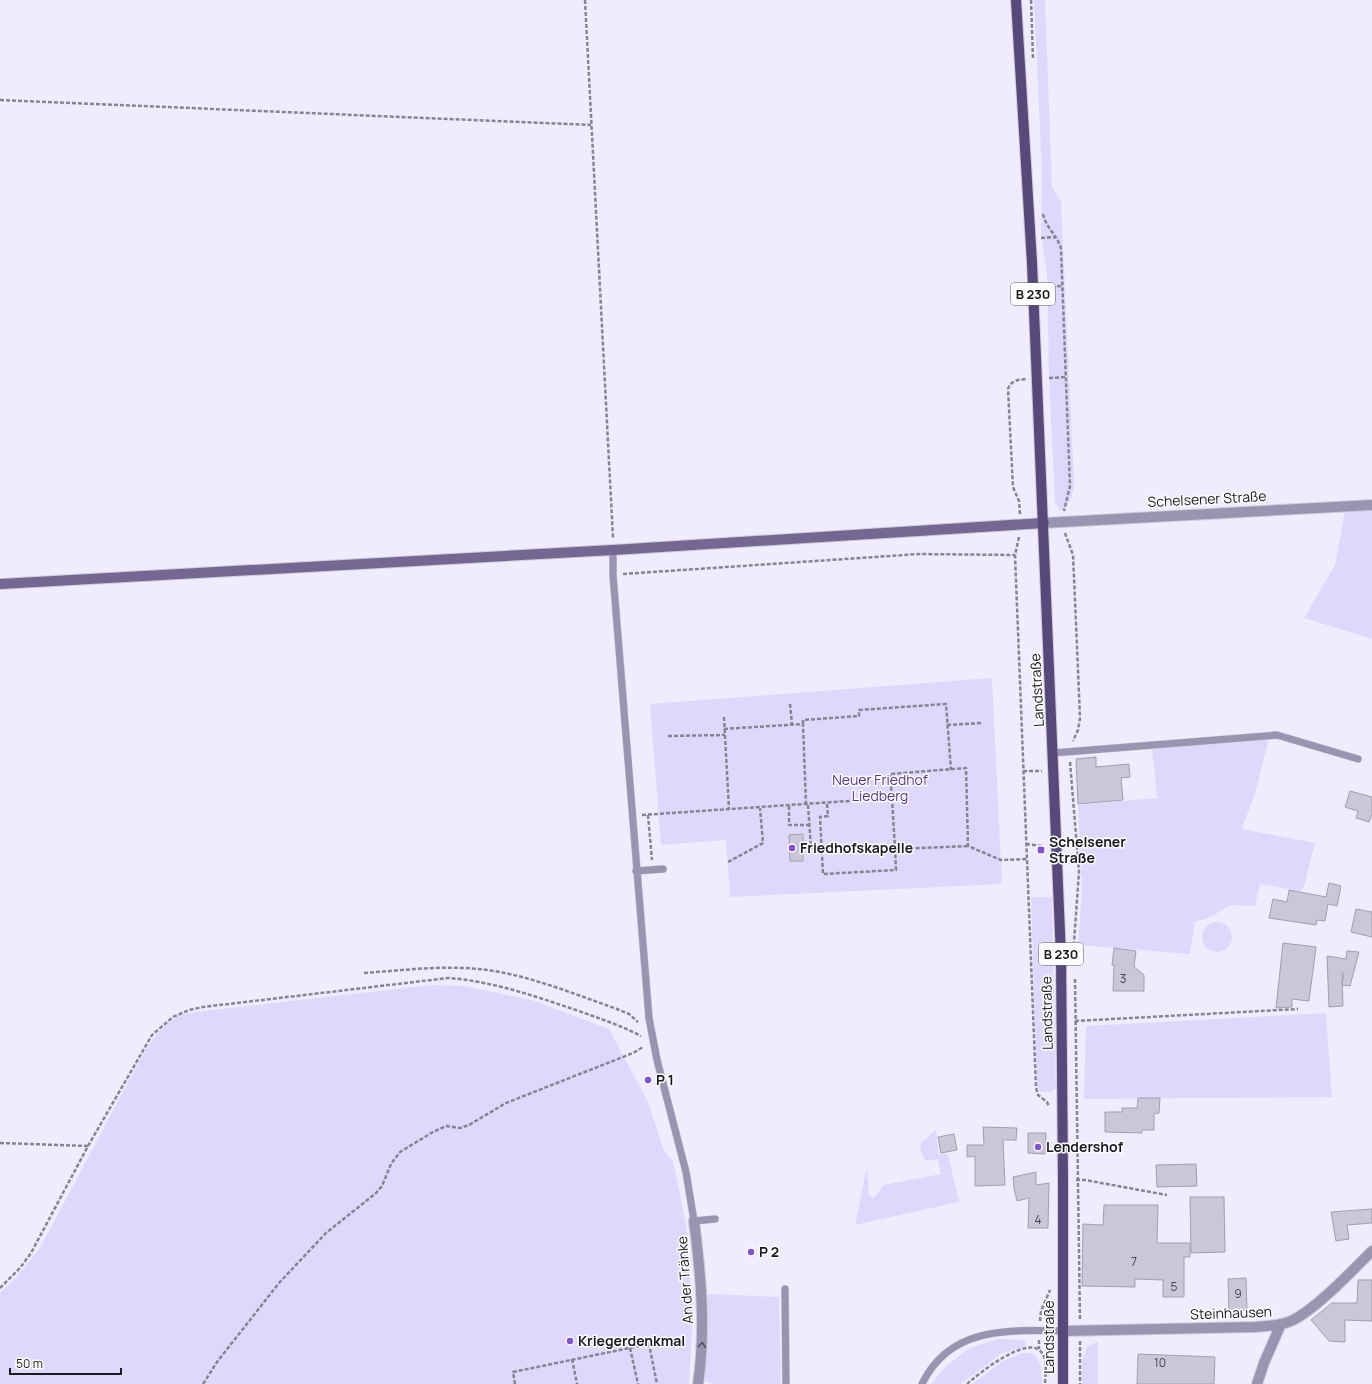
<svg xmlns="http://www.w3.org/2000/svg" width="1372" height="1384" font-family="Manrope,sans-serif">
<rect width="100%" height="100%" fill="#f0ecfe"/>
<g fill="#e0d8fc">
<path d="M1034,0H1045L1052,187L1061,202L1074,482C1073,495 1071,503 1061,511L1055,502L1049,376L1047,275L1041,234L1042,173Z"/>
<polygon points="1345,511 1372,511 1372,639 1304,618 1335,565"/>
<polygon points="992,678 1002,884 730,897 726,840 661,845 650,704"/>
<polygon points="1269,738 1256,790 1242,829 1315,843 1304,887 1300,891 1260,884 1255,906 1230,905 1211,917 1195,922 1190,954 1078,945 1082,893 1078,805 1157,798 1152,747"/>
<polygon points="1031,897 1052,897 1056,1088 1051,1092 1040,1092 1037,1086"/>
<circle cx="1217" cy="937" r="15"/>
<path d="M431,985L463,986L532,1000L609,1029L648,1102L664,1151L673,1161L686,1225L693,1313L689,1384H0V1293L17,1276L40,1248L136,1067C149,1044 160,1023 186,1013Z"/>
<polygon points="1326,1013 1332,1097 1084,1099 1086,1026"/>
<polygon points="936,1130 939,1155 948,1154 959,1202 855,1225 867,1166 869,1195 874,1198 884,1185 941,1174 938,1159 926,1161 921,1152 920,1144"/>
<polygon points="708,1294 779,1297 781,1384 713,1384 704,1381"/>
<polygon points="997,1339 1025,1340 1026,1346 1001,1354 961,1384 931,1384 946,1366 970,1348"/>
<polygon points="1098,1341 1098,1384 1082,1384 1082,1362 1087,1347"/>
<polygon points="1022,1353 1034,1353 1041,1366 1042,1384 972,1384 1003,1361"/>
</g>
<g fill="#cbc7d8" stroke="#a29eaf">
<polygon points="1096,757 1096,767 1129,764 1130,777 1121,778 1123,800 1078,804 1076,759"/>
<polygon points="1350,791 1372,797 1372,814 1369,822 1356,818 1358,811 1345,807"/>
<polygon points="803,834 803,861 790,861 789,835"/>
<polygon points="1329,883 1341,886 1337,906 1328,904 1325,921 1317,920 1316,925 1269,918 1273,899 1287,902 1289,890 1326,897"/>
<polygon points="1356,909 1372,912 1372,937 1351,932"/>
<polygon points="1283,943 1316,947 1309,1001 1292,999 1292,1007 1276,1008"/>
<polygon points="1114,948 1136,951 1134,967 1144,975 1144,991 1113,991 1114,965 1112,965"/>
<polygon points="1347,951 1359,952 1350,986 1342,985 1344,973 1342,973 1343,1006 1329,1007 1327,956 1346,959"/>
<polygon points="1138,1098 1160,1098 1159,1113 1154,1114 1154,1130 1142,1130 1142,1133 1105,1132 1105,1112 1122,1112 1122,1108 1137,1108"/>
<polygon points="983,1127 1017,1128 1016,1140 1003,1140 1005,1185 975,1186 975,1156 967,1157 967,1145 984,1145"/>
<polygon points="1028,1133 1046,1133 1045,1154 1028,1153"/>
<polygon points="954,1134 957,1150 941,1153 938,1137"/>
<polygon points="1196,1164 1197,1186 1157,1187 1156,1165"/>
<polygon points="1036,1172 1036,1185 1049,1183 1048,1228 1028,1228 1029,1198 1017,1201 1014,1188 1013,1177"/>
<polygon points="1190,1197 1224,1197 1225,1252 1191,1253"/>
<polygon points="1104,1205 1158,1205 1157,1243 1190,1243 1190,1257 1184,1257 1184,1297 1163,1297 1163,1280 1135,1279 1135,1287 1082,1286 1083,1224 1103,1225"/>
<polygon points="1372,1209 1372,1223 1347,1225 1349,1239 1336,1241 1331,1212"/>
<polygon points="1246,1278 1247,1310 1229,1310 1228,1279"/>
<polygon points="1358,1280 1372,1280 1372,1321 1345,1320 1345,1342 1329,1341 1311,1320 1332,1303 1357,1303"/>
<polygon points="1138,1354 1215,1357 1214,1384 1137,1384"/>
</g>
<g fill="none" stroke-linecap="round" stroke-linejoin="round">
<g stroke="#cecada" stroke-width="8">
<g id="lane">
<polyline points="613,550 613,575 649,1018 657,1060 686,1172 694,1221 715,1219"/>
<polyline points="1053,753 1277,735 1358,759"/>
<polyline points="636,871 663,869"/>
<polyline points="785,1289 786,1384"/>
<path d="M922,1384C950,1326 1008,1330 1063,1331"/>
</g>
</g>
<g stroke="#cecada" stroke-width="12">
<g id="street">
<polyline points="1044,523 1372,505"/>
<path d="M694,1221C701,1276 706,1329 698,1384"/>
<path d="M1063,1331L1255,1327C1267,1326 1280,1326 1291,1321C1314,1311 1353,1270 1372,1251"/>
<polyline points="1257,1384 1264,1363 1281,1324"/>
</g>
</g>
<g stroke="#cecada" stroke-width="12">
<polyline id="secondary" points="0,584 613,550 1044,523"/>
</g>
<g stroke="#cecada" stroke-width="12">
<polyline id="primary" points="1016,0 1032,263 1061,957 1063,1180 1063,1384"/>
</g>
<g stroke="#868490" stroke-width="2.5" stroke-dasharray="4 2" stroke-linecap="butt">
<polyline points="585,0 613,538"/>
<polyline points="1031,0 1033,59"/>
<polyline points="0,100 591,125"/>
<path d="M1043,214C1046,228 1058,236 1061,249L1070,486L1064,511"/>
<polyline points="1041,238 1056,237"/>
<polyline points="1045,287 1062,286"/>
<polyline points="1049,378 1066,377"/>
<path d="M1020,514L1019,501L1013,487L1008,389C1011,380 1018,380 1026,379"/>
<polyline points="1065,533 1073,555 1077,646 1080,718 1078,730 1073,741"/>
<polyline points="1019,537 1015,555 1036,1088 1038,1095 1047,1102 1049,1107"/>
<polyline points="623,574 919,554 1015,555"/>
<polyline points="790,704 792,724"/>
<polyline points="724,717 729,809"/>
<polyline points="803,724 803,720 859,716 859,710 946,704 951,770"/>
<polyline points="947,725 983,723"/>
<polyline points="724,729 803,724 806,805"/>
<polyline points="668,736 725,735"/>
<polyline points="1070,762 1079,872 1074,942"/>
<polyline points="1023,771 1042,771"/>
<polyline points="892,798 895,849"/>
<polyline points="827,804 828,816 820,817 823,874 896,870 895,849 968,846"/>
<polyline points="808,805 811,848 821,847"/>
<polyline points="789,806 789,825 809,825"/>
<polyline points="642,815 892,798 890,774 966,768 968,846 1001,860 1027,859"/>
<polyline points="648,815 652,860"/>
<polyline points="1026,844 1041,846 1041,850"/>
<polyline points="728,862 763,843 760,808"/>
<path d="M364,973C407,970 451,964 494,971C536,978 577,995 617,1009L629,1014L638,1022"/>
<polyline points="1075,979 1080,1320"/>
<polyline points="1075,1021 1298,1009"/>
<polyline points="0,1143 88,1146"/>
<polyline points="1076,1180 1085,1180 1167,1195"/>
<path d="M0,1288L20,1268L31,1253L88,1146L152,1035L173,1017L189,1010L203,1007L448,978C492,981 534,996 576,1010C598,1018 620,1025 641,1036"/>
<polyline points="1040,1321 1041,1311 1050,1290"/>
<polyline points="1039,1340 1039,1349"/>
<polyline points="1080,1341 1080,1384"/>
<polyline points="630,1348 638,1384"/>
<polyline points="572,1359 577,1384"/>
<polyline points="203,1384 217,1362 279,1283 326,1233 376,1193 382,1186 391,1164 400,1152 433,1132 446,1126 460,1128 469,1125 506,1103 633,1053 643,1047"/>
<polyline points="515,1384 513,1372 649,1344 657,1384"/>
<path d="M967,1384C978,1374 1029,1333 1042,1353C1048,1361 1045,1375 1045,1384"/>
</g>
<use href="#lane" stroke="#9b94b1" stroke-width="7"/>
<use href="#street" stroke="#9b94b1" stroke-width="10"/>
<use href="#secondary" stroke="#736891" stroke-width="10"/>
<use href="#primary" stroke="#57497a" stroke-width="10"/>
</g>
<defs><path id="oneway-chevron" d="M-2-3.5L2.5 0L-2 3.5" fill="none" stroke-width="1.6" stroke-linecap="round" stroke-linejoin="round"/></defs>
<use stroke="#555161" href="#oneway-chevron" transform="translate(702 1345) rotate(-86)"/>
<g fill="#7e55ce" stroke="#fcfcfc" stroke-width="1.5">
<circle cx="792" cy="848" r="4"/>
<rect x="1037" y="846" width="8" height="8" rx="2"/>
<circle cx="648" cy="1080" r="4"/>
<circle cx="1038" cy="1147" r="4"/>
<circle cx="751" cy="1252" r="4"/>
<circle cx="570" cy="1341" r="4"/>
</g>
<g text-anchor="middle" stroke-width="3" stroke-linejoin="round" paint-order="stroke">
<g font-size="12" fill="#47454e">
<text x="1123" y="983">3</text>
<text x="1038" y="1224">4</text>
<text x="1134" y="1266">7</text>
<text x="1174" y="1291">5</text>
<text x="1238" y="1298">9</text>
<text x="1160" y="1367">10</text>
</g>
<g fill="#fcfcfc" stroke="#5e5e62" stroke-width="1">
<rect x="1011" y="283" width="44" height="22" rx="3"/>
<rect x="1039" y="943" width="44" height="22" rx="3"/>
</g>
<g font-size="13" font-weight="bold" fill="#1b1a20">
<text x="1033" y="299">B 230</text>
<text x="1061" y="959">B 230</text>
</g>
<g font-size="14" fill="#1b1a20" stroke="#fcfcfc">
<text transform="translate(1207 499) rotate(-3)" y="5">Schelsener Straße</text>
<text transform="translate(1037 690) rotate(-93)" y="5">Landstraße</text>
<text transform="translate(1047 1013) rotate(-91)" y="5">Landstraße</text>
<text transform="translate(685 1280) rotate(-94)" y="5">An der Tränke</text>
<text transform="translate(1231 1313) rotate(-2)" y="5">Steinhausen</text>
<text transform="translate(1049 1337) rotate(-90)" y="5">Landstraße</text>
</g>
<g font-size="14" fill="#523986" stroke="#fcfcfc">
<text x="880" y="785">Neuer Friedhof<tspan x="880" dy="16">Liedberg</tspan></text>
</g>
<g font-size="14" font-weight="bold" fill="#1b1a20" stroke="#fcfcfc" text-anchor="start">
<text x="1049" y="847">Schelsener<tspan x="1049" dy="16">Straße</tspan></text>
<text x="800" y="853">Friedhofskapelle</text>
<text x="656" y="1085">P 1</text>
<text x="1046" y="1152">Lendershof</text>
<text x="759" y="1257">P 2</text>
<text x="578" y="1346">Kriegerdenkmal</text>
</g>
</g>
<path d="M10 1368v6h111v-6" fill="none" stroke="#1b1a20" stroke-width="2"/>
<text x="16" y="1368" font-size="12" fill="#1b1a20" stroke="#fcfcfc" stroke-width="3" paint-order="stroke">50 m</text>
</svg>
